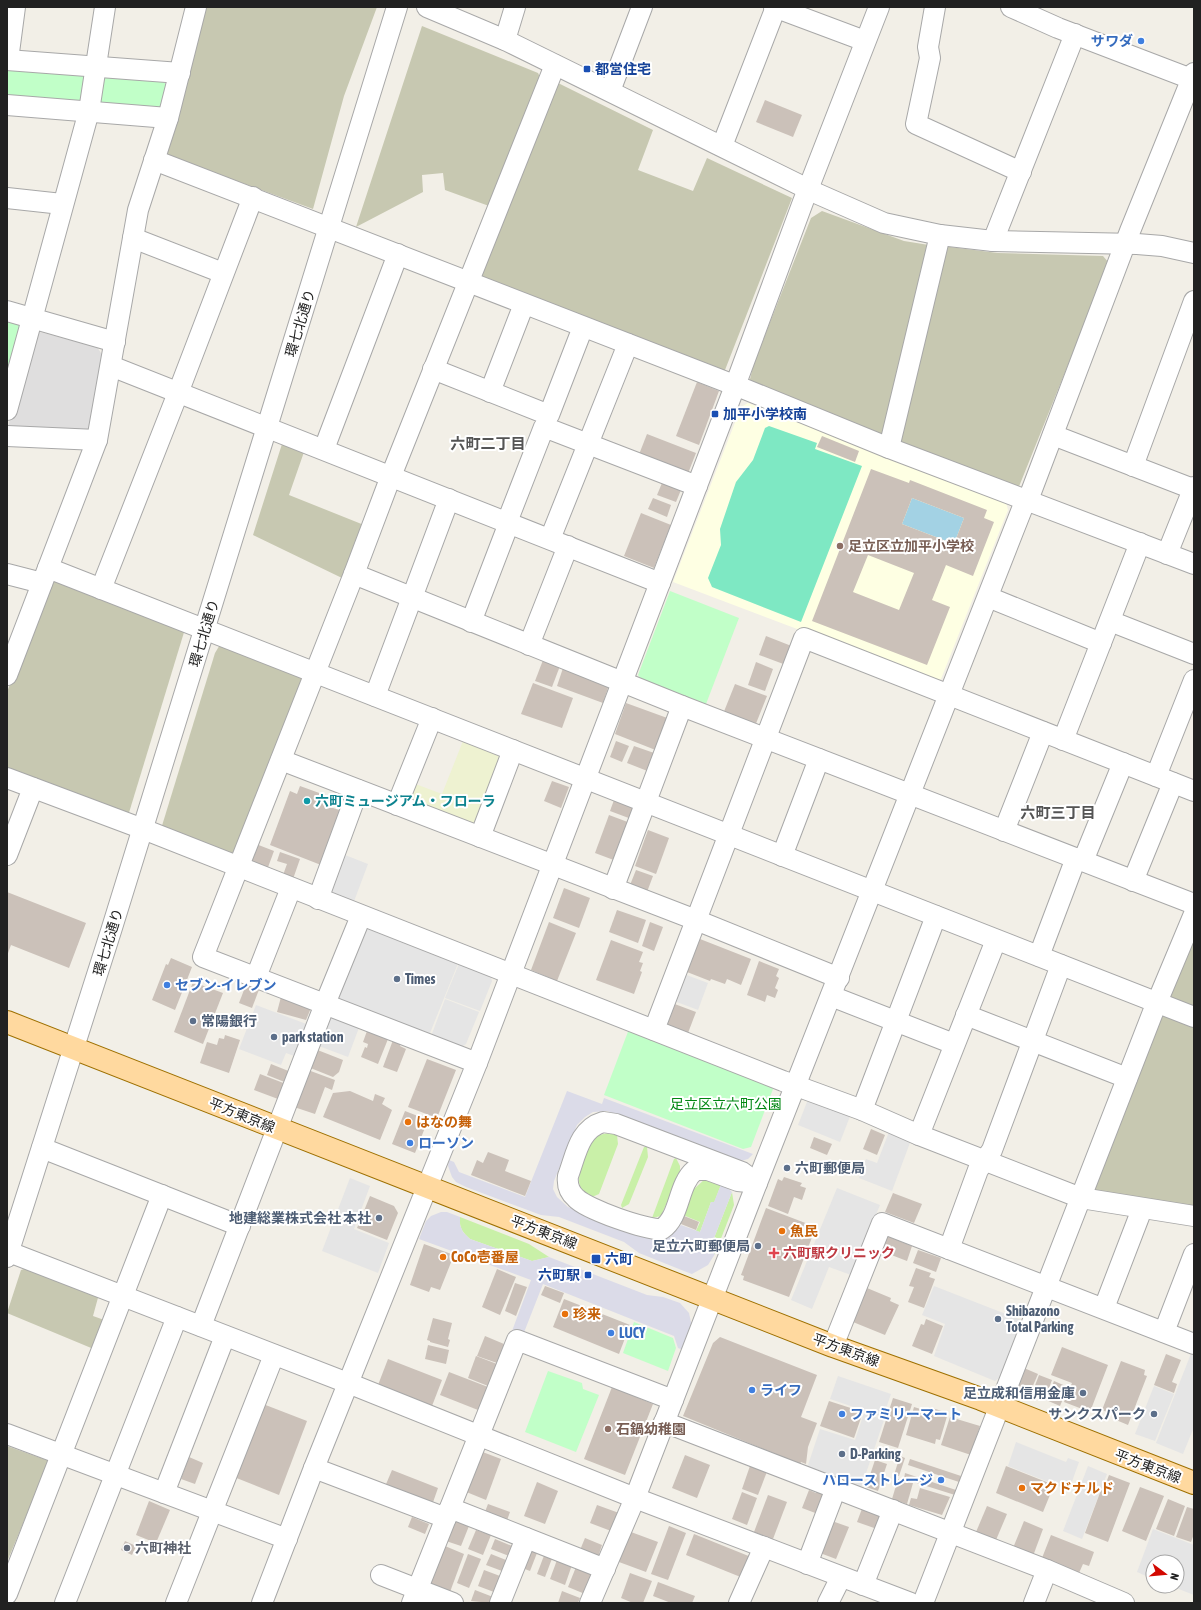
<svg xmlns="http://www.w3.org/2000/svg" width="1201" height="1610" font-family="'Asap Condensed','Noto Sans JP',sans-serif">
<rect width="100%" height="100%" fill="#f2efe7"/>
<polygon fill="#dfdede" points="32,330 97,347 103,356 88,434 8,427"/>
<polygon fill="#feffe3" points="748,403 1006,502 1008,510 941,679 935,681 673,582 741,407"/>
<g fill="#c7c8b1">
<polygon points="204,7 377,7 344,96 313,209 164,154"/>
<polygon points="422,26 538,73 540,77 489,206 445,190 443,173 422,175 423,192 356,227"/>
<polygon points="556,82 653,130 638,170 693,191 707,158 792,198 725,370 719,374 477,278"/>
<polygon points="822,211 904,241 929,245 883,438 749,383 754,363 811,218"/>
<polygon points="942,246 998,253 1103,256 1109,263 1018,489 897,442"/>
<polygon points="282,444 304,452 289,495 364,525 342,578 253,535"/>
<polygon points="53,578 185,629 128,816 7,773 7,692 50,580"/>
<polygon points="221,643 305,676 236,851 227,855 161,829 215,653"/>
<polygon points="1194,934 1194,1010 1168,1000"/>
<polygon points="1162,1014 1194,1026 1194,1208 1092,1193"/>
<polygon points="27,1268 99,1294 93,1316 107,1321 96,1350 7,1313 21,1270"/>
<polygon points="7,1446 49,1461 7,1562"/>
</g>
<polygon fill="#eef2d1" points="463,741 499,755 501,760 478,821 474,823 411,799 408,793 413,783 442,794"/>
<g fill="#c9f0a8">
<path d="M611,1133L617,1135L618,1144L599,1194L592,1197C587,1194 582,1192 580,1186C576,1176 587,1144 596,1137C601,1134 606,1133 611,1133Z"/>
<polygon points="644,1147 647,1147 648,1157 629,1204 622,1208 621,1205"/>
<polygon points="676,1158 680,1166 680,1172 661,1216 652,1218 674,1159"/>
<polygon points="705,1179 722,1182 714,1203 711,1202 700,1232 696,1231 700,1222 683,1215 693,1190"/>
<polygon points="732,1192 734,1205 715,1254 709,1251"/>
<path d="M460,1217L529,1244L549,1257L532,1261L470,1239C462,1232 459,1227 460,1217Z"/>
</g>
<g fill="#c1ffc8">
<polygon points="7,67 84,73 88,79 79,107 7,101"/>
<polygon points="102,74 161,80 167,85 161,106 156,110 100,107"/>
<polygon points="7,320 20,324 22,332 7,386"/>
<polygon points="670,591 739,618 706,704 641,679 638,675"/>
<polygon points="629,1029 769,1083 773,1089 751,1147 743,1149 604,1095"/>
<polygon points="634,1322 673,1338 676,1348 668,1371 623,1353"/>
<polygon points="548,1371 582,1383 583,1389 599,1395 576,1452 525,1432"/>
</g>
<polygon fill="#7ee8c3" points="769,426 817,443 815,449 862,466 801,622 712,587 708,578 721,545 720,529 736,482 753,460 765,428"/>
<g fill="#e5e5e5">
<polygon points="340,853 368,864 353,904 328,895"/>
<polygon points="368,925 459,961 428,1038 338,1002 336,996"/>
<polygon points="460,961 490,973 492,981 480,1011 445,998"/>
<polygon points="684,974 708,983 698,1010 674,1001"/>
<polygon points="445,999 479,1012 466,1044 458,1049 430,1039"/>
<polygon points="256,1005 309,1025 297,1057 286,1053 281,1065 239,1049"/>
<polygon points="333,1015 360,1025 348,1057 316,1045 326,1018"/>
<polygon points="814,1100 851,1114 840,1142 798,1125 807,1102"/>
<polygon points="889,1132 911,1140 892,1191 859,1178 866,1159 877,1163"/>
<polygon points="350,1178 370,1186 354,1229 389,1243 378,1273 322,1251"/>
<polygon points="837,1188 880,1205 851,1275 829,1267 812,1309 791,1300"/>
<polygon points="934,1286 1024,1321 1002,1376 995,1381 934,1356 945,1324 922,1315"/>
<polygon points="1192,1351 1194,1352 1194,1427 1183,1454 1156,1443"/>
<polygon points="838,1376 891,1394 883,1417 830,1399"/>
<polygon points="1154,1386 1174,1394 1155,1441 1135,1434"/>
<polygon points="864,1413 884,1420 861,1488 807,1468 820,1429 855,1440"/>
<polygon points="1016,1442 1066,1462 1068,1458 1079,1462 1069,1490 1008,1466"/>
<polygon points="1088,1466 1107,1474 1082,1539 1063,1531"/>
<polygon points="1153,1529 1194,1545 1194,1595 1171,1586 1177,1586 1177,1562 1153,1562 1153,1579 1137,1572"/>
</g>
<g fill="#dbdbe8">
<polygon points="567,1091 602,1104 604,1098 753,1154 748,1159 741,1161 607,1111 593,1112 585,1117 577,1125 554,1181 553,1189 557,1197 568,1207 657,1240 663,1240 671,1236 681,1225 700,1232 711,1202 714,1202 722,1182 732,1192 709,1251 715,1254 708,1265 692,1274 684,1271 639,1253 624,1242 559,1217 541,1215 466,1187 456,1182 452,1177 448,1166 449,1160 454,1162 459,1172 525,1197"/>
<polygon points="441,1212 447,1212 460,1217 460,1225 463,1232 470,1239 532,1261 549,1257 647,1295 663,1297 680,1303 689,1313 692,1327 683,1350 678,1348 674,1336 543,1284 523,1335 512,1331 531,1280 419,1239 426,1221 431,1216"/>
</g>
<polygon fill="#a3d2e4" points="912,498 964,518 954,544 902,524"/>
<g fill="#cbc1b9" fill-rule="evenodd">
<polygon points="765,100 802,115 793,137 756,122"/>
<polygon points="697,382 719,391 699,445 676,436"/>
<polygon points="647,434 696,453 687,476 638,457"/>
<polygon points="822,436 859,451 855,462 817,447"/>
<path d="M871,469L909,483L910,480L987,510L984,518L994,522L973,576L946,565L932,600L950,607L927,665L812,621ZM912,498L964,518L954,544L902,524ZM868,555L914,573L899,610L853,592Z"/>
<polygon points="662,483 681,490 676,502 657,495"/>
<polygon points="653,498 671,505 667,517 648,509"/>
<polygon points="641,513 671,525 654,568 624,556"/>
<polygon points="766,636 794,647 786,665 759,655"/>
<polygon points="543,660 560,666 552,687 535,681"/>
<polygon points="756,662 773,669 765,691 748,685"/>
<polygon points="563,668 609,685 603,703 557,686"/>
<polygon points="533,683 573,698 562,728 521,714"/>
<polygon points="735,684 767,696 755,726 723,714"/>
<polygon points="626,703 670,719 658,751 615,734"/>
<polygon points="616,741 629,746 622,762 610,757"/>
<polygon points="634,746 657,754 650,772 627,763"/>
<polygon points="552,781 569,787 561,808 544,801"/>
<polygon points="300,786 333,798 330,807 342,811 321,865 270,845 290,791 297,794"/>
<polygon points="614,800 637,809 634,820 610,811"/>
<polygon points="609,815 633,824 619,862 595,853"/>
<polygon points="648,830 669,838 656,874 635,866"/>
<polygon points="256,844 274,851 267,870 250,862"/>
<polygon points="280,852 300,859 293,879 283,875 287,864 277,861"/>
<polygon points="636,870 653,876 647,892 630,885"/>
<polygon points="564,888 590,898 579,928 553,918"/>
<polygon points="7,892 86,923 69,968 11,945 7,956"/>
<polygon points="617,910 646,920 638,943 609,932"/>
<polygon points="549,922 576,933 557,981 531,970"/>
<polygon points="650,922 663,927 654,951 642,946"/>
<polygon points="700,939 751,959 741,985 727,979 725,984 711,979 710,981 687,972"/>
<polygon points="611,940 643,952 639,962 643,963 640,971 642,972 634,994 596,980"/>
<polygon points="171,958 192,967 175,1010 152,1000 166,964 168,965"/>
<polygon points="759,961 779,969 776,976 779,978 775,988 778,990 775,998 767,995 765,1002 747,995"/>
<polygon points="193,982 223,993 203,1044 174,1032"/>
<polygon points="247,982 260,987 252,1008 239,1003"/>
<polygon points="281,997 311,1008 306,1020 277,1012"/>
<polygon points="672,1003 696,1012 688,1033 669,1026 666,1020"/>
<polygon points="367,1031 388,1039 378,1064 361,1057 365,1047 367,1048 368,1044 363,1042"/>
<polygon points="225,1035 240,1040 229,1073 200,1063 207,1042 217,1045 219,1038 224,1039"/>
<polygon points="393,1040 401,1043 400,1046 406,1049 397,1072 383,1067"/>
<polygon points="315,1049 343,1060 339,1072 333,1077 308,1067"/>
<polygon points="427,1059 456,1070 437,1118 408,1107"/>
<polygon points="271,1064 291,1072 287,1083 267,1075"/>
<polygon points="308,1070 335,1080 332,1090 325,1087 315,1114 294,1107"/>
<polygon points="260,1074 286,1084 278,1099 254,1090"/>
<polygon points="350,1091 373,1101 375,1094 385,1098 382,1104 392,1110 380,1140 323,1117 333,1093"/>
<polygon points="405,1111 428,1120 415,1153 392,1144"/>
<polygon points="871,1129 885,1135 877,1155 863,1149"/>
<polygon points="814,1137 832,1144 827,1155 810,1148"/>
<polygon points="488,1152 509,1160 505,1171 531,1181 525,1196 471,1175 477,1160 483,1163"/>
<polygon points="784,1177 802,1183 800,1186 806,1188 802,1200 794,1197 788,1214 768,1206 778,1179 782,1181"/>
<polygon points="893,1193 922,1204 914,1223 885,1212"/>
<polygon points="370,1196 394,1206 398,1213 387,1240 357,1228"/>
<polygon points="766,1208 816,1227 789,1297 743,1280 744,1276 741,1275"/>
<polygon points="684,1216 699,1222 696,1230 681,1224"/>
<polygon points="887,1236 912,1246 907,1261 881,1251"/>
<polygon points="424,1244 454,1255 440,1290 431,1287 429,1292 410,1285"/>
<polygon points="918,1250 941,1258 936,1272 913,1263"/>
<polygon points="916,1268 931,1273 929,1277 935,1279 924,1308 908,1302 914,1287 909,1286"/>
<polygon points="497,1269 516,1277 500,1315 482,1307"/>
<polygon points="515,1283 527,1287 516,1316 505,1311"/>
<polygon points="545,1286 564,1293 560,1303 541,1295"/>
<polygon points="867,1288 891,1298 890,1301 899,1305 885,1335 853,1322"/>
<polygon points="564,1299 630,1325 619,1354 553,1327"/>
<polygon points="433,1318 452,1323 448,1339 450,1340 448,1347 430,1342 430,1341 427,1340"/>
<polygon points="926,1319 943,1326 932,1354 912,1346 921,1324 924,1325"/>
<polygon points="485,1336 504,1344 497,1363 477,1356"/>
<polygon points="720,1337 817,1375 801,1417 817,1423 808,1447 806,1464 801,1462 800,1464 683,1416 713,1343"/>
<polygon points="428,1345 449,1350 446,1364 425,1359"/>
<polygon points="1062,1347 1108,1365 1090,1412 1064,1402 1072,1383 1051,1375"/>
<polygon points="1166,1354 1181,1360 1172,1382 1177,1384 1174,1393 1154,1385"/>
<polygon points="476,1356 497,1364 488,1386 468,1378"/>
<polygon points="388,1359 442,1380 432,1406 378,1385"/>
<polygon points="1121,1361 1145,1370 1144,1375 1147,1376 1128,1425 1116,1420 1117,1416 1102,1410"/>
<polygon points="1024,1368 1038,1374 1029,1395 1016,1388"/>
<polygon points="449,1372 488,1387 478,1410 440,1395"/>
<polygon points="1039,1375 1052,1380 1045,1399 1041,1397 1040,1400 1031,1396"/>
<polygon points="1054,1381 1068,1387 1060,1406 1046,1400"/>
<polygon points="612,1387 653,1404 625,1475 584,1459"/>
<polygon points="893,1398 912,1404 898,1448 879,1442"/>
<polygon points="829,1401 863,1412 854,1438 820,1426"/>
<polygon points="263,1404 307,1421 279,1495 234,1477"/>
<polygon points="914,1407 927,1411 929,1407 948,1413 940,1440 936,1439 935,1444 906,1435"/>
<polygon points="950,1417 980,1426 971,1455 941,1445"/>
<polygon points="480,1451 501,1459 486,1500 464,1491"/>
<polygon points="685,1455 710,1465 697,1498 672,1488"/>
<polygon points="900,1456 905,1458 899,1476 894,1475"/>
<polygon points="189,1457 203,1463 195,1484 181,1479"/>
<polygon points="910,1459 961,1476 959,1482 908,1465"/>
<polygon points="875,1460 887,1464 878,1491 866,1487"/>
<polygon points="751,1463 768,1469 758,1495 742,1489"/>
<polygon points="1006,1466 1054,1485 1043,1512 996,1493"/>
<polygon points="392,1470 438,1488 431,1508 384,1489"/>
<polygon points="905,1473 956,1490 955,1495 904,1479"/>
<polygon points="1109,1475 1130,1483 1108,1542 1085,1533 1101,1490 1103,1491"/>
<polygon points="898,1479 913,1483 907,1504 892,1499"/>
<polygon points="537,1482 558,1491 545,1524 524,1516"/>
<polygon points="1140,1487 1164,1496 1146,1541 1122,1531"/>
<polygon points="920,1488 950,1497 942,1515 909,1505 911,1498 917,1499"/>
<polygon points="809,1490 816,1493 817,1490 826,1494 818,1514 802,1508"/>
<polygon points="742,1492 757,1498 747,1525 732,1519"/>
<polygon points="768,1495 787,1502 773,1539 754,1532"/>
<polygon points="1168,1499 1185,1506 1174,1536 1156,1529"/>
<polygon points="149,1501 170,1510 156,1543 136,1535"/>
<polygon points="488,1504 510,1512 505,1526 483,1517"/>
<polygon points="597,1505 619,1513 611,1531 590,1523"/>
<polygon points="863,1506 883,1513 877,1529 857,1522"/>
<polygon points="987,1506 1007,1514 996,1540 976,1532"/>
<polygon points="1187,1507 1194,1509 1194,1534 1191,1542 1176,1537"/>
<polygon points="412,1517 429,1524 425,1534 408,1527"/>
<polygon points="452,1519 469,1526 461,1546 443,1540"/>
<polygon points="832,1521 849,1527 836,1559 820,1553"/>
<polygon points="1024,1521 1043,1529 1033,1556 1013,1548"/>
<polygon points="669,1526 686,1533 668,1580 651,1574"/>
<polygon points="476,1530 491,1535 483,1555 468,1549"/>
<polygon points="631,1532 658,1542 646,1572 619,1562"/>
<polygon points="694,1534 751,1557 743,1578 686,1555"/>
<polygon points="1051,1535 1094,1552 1089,1566 1083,1564 1079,1573 1042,1558"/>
<polygon points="585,1538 602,1545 598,1557 580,1550"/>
<polygon points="495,1539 512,1546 509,1556 491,1549"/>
<polygon points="125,1541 136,1546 132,1555 121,1550"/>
<polygon points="445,1546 464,1554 450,1592 430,1584"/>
<polygon points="524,1548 537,1553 530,1571 517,1566"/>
<polygon points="545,1553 553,1556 545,1577 537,1574"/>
<polygon points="468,1554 481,1559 469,1588 457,1583"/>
<polygon points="491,1554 506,1560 502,1571 486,1565"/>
<polygon points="557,1560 572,1565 565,1585 550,1579"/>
<polygon points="576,1567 593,1574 585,1594 568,1587"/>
<polygon points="484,1570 500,1576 494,1592 478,1586"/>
<polygon points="630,1573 652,1581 643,1603 633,1603 621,1598"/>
<polygon points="658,1582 695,1596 692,1603 671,1603 653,1596"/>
<polygon points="475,1590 493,1597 491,1603 471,1601"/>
<polygon points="562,1591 580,1598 578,1603 558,1603"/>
</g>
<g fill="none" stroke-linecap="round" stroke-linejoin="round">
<g stroke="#a8a8a8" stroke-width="22">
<g id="minor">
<polyline points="427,7 505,40 818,194 884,223 940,235 993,241 1137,244 1162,246 1194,253"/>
<polyline points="774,7 865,41"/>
<polyline points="935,7 928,47 930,58 916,124 1021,172"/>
<polyline points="1011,7 1058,28 1194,80"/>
<polyline points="505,40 515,7"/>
<polyline points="7,60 180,73"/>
<polyline points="8,60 15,7"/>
<polyline points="610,91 642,7"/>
<polyline points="7,105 168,118"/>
<polyline points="722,146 776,7"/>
<polyline points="154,160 747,390 889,448 1194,564"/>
<polyline points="7,198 62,204"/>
<polyline points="133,238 223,273"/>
<polyline points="993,241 1075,34"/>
<polyline points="7,311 115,342"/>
<polyline points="111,366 660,583"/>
<polyline points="433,369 549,415 583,327"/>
<polyline points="490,392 524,304"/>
<polyline points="7,410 89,111 105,7"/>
<polyline points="1053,435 1193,489"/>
<polyline points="7,436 97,440"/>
<polyline points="889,448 940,235"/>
<polyline points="324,449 398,254"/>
<polyline points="1133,466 1194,301"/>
<polyline points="507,522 544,427 697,486"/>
<polyline points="550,539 628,344"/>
<polyline points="1167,554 1194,487"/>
<polyline points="48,568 1194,1017"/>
<polyline points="7,574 42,583"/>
<polyline points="354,574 682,706 1194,904"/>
<polyline points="101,589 178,393 253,197"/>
<polyline points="988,597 1101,643"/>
<polyline points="1110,621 1194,654"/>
<polyline points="471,622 509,523"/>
<polyline points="529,645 568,546"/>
<polyline points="7,675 97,440 138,210 168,118 196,7"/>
<polyline points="375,696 449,499"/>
<polyline points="1063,740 1140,543"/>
<polyline points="281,760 696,920 839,978"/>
<polyline points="1156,776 1194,680"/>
<polyline points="7,778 143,829 783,1081 862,1110 919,1135 1081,1198 1194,1216"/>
<polyline points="397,805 432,718"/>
<polyline points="1004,831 1043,732"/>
<polyline points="480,837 513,750"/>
<polyline points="7,855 33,788"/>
<polyline points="782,856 819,759"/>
<polyline points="1083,861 1123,763"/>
<polyline points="1133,881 1173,783"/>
<polyline points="613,889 682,706"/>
<polyline points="318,899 358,790"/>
<polyline points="1039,956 1076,858"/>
<polyline points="256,977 291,888"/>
<polyline points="831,996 954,1044"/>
<polyline points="966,1015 1127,1078"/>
<polyline points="654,1030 804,638 1194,791"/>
<polyline points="477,1063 203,957 354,574 391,476 555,65"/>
<polyline points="862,1110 936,916"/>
<path d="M603,1122L616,1124L742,1172L757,1183L738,1181L708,1170H695C677,1185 681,1216 662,1229C648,1231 586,1209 576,1198C569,1192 567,1184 568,1176C576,1155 579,1129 603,1122Z"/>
<polyline points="919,1135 996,940"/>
<polyline points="42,1148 240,1226"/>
<polyline points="949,1249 978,1170 992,1150 1061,965"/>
<polyline points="9,1252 358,1387 635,1498 911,1603"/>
<polyline points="7,1257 111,931 397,7"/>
<polyline points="1104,1308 1142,1209"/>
<polyline points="201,1326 325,1004 361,916"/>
<polyline points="1164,1332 1194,1254"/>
<polyline points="833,1346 882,1223 1194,1344"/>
<polyline points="664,1422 1047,1570 1124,1603"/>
<polyline points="7,1434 287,1539"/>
<polyline points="314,1468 446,1518"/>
<polyline points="164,1493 225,1336"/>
<polyline points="450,1508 605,1569"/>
<polyline points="807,1564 836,1488"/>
<polyline points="381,1575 453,1603"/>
<polyline points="863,1585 893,1510"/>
<polyline points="7,1594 162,1195"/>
<polyline points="65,1603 177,1317"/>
<polyline points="176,1603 274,1355"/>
<polyline points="262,1603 314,1468 477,1063 735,386 803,202 879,7"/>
<polyline points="412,1603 517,1340 673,1400"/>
<polyline points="500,1603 526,1538"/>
<polyline points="590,1603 635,1498 757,1183 1022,509 1028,500 1130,231 1194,73"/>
<polyline points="739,1603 764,1547"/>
<polyline points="828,1603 841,1577"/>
<polyline points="923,1603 1153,1012 1194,914"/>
<polyline points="1034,1603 1047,1570"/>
</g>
</g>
<g stroke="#9e7000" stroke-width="24">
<polyline id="major" points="7,1022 833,1346 981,1399 1194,1483"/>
</g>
<use href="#minor" stroke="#fff" stroke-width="20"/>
<use href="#major" stroke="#ffd99f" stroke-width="22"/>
</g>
<g fill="#3f7fe0" stroke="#fff" stroke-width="1.5">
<circle cx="1141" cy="41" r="4"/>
<circle cx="167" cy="985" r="4"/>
<circle cx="410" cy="1143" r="4"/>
<circle cx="611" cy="1333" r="4"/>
<circle cx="752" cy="1390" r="4"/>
<circle cx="842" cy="1414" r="4"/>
<circle cx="941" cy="1480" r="4"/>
</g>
<g fill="#1a4fb4" stroke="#fff" stroke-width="1.5">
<rect x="583" y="65" width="8" height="8" rx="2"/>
<rect x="711" y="410" width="8" height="8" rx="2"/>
<rect x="591" y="1254" width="10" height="10" rx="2"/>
<rect x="584" y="1271" width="8" height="8" rx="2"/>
</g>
<g fill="#8d6e63" stroke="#fff" stroke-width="1.5">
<circle cx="840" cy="546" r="4"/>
<circle cx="608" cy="1429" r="4"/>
</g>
<circle fill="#0f9aa8" stroke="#fff" stroke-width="1.5" cx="307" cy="801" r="4"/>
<g fill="#5c6f8a" stroke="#fff" stroke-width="1.5">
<circle cx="397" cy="979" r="4"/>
<circle cx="193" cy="1021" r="4"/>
<circle cx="274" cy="1037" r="4"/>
<circle cx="787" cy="1168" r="4"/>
<circle cx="379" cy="1218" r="4"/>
<circle cx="758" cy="1246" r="4"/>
<circle cx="998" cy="1319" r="4"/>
<circle cx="1083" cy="1393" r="4"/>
<circle cx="1154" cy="1414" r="4"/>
<circle cx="842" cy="1454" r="4"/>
</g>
<g fill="#e8710a" stroke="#fff" stroke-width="1.5">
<circle cx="408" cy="1122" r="4"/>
<circle cx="782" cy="1231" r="4"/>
<circle cx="443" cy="1257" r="4"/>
<circle cx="565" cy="1314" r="4"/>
<circle cx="1022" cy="1488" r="4"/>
</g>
<path fill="#e0444e" stroke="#fff" stroke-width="1.5" d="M772 1247h4v4h4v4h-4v4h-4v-4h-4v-4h4z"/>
<circle fill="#6b7280" stroke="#fff" stroke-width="1.5" cx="127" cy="1548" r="4"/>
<g text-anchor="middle" stroke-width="4" stroke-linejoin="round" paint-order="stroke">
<g font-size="14" font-weight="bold" fill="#366cbe" stroke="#fff" text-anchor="start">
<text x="1133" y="46" text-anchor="end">サワダ</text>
<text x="175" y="990">セブン-イレブン</text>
<text x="418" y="1148">ローソン</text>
<text x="619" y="1338">LUCY</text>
<text x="760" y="1395">ライフ</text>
<text x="850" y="1419">ファミリーマート</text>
<text x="933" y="1485" text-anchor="end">ハローストレージ</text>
</g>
<g font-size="14" font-weight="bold" fill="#164399" stroke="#fff" text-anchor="start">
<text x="595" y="74">都営住宅</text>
<text x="723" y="419">加平小学校南</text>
<text x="605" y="1264">六町</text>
<text x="580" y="1280" text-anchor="end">六町駅</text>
</g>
<g font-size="14" fill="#212121" stroke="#fff">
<text transform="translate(300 323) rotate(-73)" y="5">環七北通り</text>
<text transform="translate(204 633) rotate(-73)" y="5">環七北通り</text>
<text transform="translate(108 942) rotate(-73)" y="5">環七北通り</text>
<text transform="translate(242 1115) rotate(22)" y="5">平方東京線</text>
<text transform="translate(544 1232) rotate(21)" y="5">平方東京線</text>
<text transform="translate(846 1350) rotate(20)" y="5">平方東京線</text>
<text transform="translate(1148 1466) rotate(21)" y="5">平方東京線</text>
</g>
<g font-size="14" font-weight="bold" fill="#785e54" stroke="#fff" text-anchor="start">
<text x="848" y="551">足立区立加平小学校</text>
<text x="616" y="1434">石鍋幼稚園</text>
</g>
<g font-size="14" font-weight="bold" fill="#0d838f" stroke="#fff" text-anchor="start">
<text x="315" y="806">六町ミュージアム・フローラ</text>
</g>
<g font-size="14" font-weight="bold" fill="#4e5e75" stroke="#fff" text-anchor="start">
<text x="405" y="984">Times</text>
<text x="201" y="1026">常陽銀行</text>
<text x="282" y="1042">park station</text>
<text x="795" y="1173">六町郵便局</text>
<text x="371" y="1223" text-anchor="end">地建総業株式会社 本社</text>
<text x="750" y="1251" text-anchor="end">足立六町郵便局</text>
<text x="1006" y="1316">Shibazono<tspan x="1006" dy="16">Total Parking</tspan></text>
<text x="1075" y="1398" text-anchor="end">足立成和信用金庫</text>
<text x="1146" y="1419" text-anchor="end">サンクスパーク</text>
<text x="850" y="1459">D-Parking</text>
</g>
<g font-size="14" fill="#018712" stroke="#fff">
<text x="726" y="1109">足立区立六町公園</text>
</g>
<g font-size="14" font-weight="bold" fill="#c56008" stroke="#fff" text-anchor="start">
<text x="416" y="1127">はなの舞</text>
<text x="790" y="1236">魚民</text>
<text x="451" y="1262">CoCo壱番屋</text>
<text x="573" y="1319">珍来</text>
<text x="1030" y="1493">マクドナルド</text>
</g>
<g font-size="14" font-weight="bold" fill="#be3a42" stroke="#fff" text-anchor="start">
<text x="783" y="1258">六町駅クリニック</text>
</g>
<g font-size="14" font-weight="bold" fill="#5b616d" stroke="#fff" text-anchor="start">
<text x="135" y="1553">六町神社</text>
</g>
<g font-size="15" font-weight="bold" fill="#545454" stroke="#fff">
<text x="488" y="449">六町二丁目</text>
<text x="1058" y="818">六町三丁目</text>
</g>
</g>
<rect width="1201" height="1610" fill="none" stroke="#212121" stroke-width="16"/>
<g transform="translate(1165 1574) rotate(106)"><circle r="19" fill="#ffffff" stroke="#a6a6a6"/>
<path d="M0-3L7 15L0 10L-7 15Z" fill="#d20800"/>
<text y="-6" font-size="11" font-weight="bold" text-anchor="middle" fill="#212121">N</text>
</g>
</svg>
